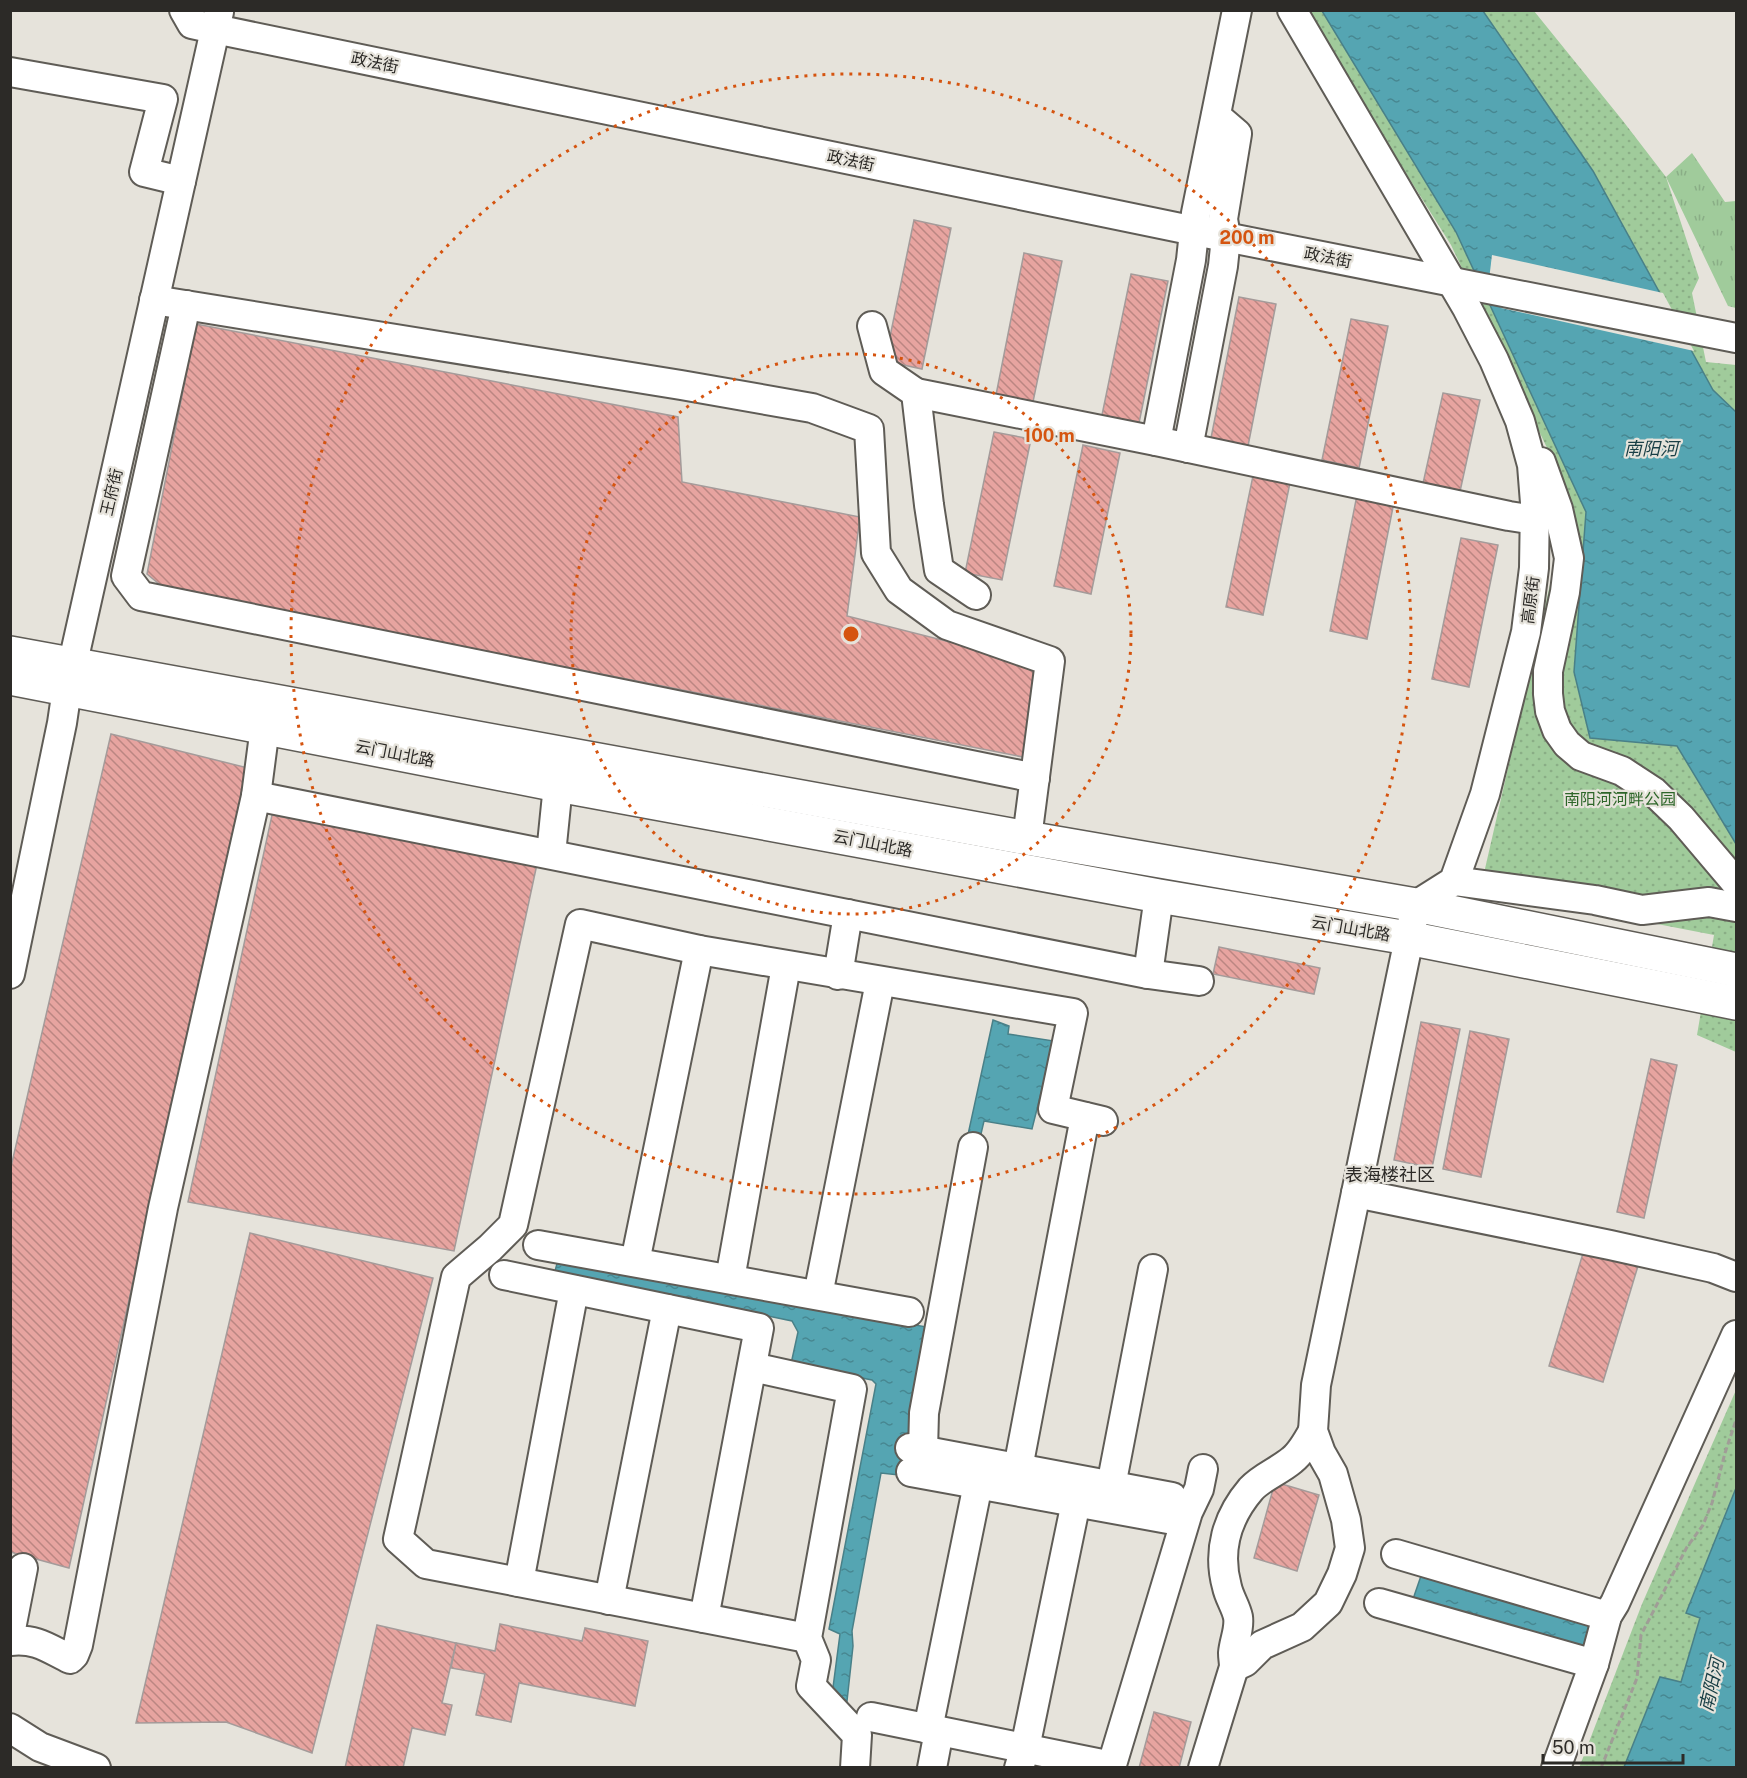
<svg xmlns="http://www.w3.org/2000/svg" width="1747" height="1778" font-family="'Public Sans','Noto Sans SC',sans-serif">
<defs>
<pattern id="grass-tufts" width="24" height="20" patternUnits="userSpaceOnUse" patternTransform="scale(1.5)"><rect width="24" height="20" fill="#a0cb9b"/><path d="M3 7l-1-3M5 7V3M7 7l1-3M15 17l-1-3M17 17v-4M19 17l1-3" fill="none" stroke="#8aae86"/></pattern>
<pattern id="park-dots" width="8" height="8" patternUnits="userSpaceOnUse" patternTransform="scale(1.5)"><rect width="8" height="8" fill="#a0cb9b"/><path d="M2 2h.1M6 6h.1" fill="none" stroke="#8aae86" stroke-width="1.8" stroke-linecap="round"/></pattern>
<pattern id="water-ripples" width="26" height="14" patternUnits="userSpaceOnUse" patternTransform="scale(1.5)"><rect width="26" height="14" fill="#55a5b2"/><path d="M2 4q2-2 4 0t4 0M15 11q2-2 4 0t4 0" fill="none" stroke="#478791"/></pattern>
<pattern id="building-back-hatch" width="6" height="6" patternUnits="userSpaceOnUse" patternTransform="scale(1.5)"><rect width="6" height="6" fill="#e7a4a0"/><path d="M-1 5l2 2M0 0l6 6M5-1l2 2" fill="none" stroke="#bb8682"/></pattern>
</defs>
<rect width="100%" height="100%" fill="#e6e3db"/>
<polygon fill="url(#grass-tufts)" points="1692,153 1725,202 1736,201 1736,308 1728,306 1666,177"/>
<g fill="url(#park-dots)">
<polygon points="1307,11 1534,11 1623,121 1666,177 1699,278 1692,293 1706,362 1736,365 1736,1052 1697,1035 1714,935 1497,893 1479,895 1559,545 1565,486 1451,245 1328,49"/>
<polygon points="1736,1390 1736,1767 1579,1768 1642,1604"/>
</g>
<g fill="url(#water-ripples)" stroke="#498088" stroke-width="1.5">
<polygon points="1322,11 1483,11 1593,171 1713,390 1736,412 1736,844 1677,746 1590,738 1574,672 1586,512 1456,232"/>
<polygon points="993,1020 1009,1026 1008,1034 1054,1041 1032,1129 984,1121 914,1420 916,1456 899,1475 881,1473 852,1631 853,1646 847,1701 832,1695 840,1634 829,1629 876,1384 872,1380 791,1364 798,1332 792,1321 555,1271 558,1260 926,1327"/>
<polygon points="1736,1488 1736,1767 1624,1767 1660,1677 1681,1682 1700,1618 1686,1613"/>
<polygon points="1422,1573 1597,1624 1586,1655 1411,1605"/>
</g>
<polygon fill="#e6e3db" points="1492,255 1663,293 1694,351 1501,308 1488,288"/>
<g fill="url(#building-back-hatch)" stroke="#a49b9a" stroke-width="1.5">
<polygon points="914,220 951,228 922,369 885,361"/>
<polygon points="1024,253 1062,261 1033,402 996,395"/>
<polygon points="1131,274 1168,281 1139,423 1102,415"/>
<polygon points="1239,297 1276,304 1248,446 1211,438"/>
<polygon points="1351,319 1388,326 1359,468 1322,460"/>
<polygon points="196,324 678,417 682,482 860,517 847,616 1037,664 1023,757 164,588 147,574"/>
<polygon points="1443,393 1480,400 1459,496 1422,488"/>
<polygon points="994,432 1031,439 1002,580 965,573"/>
<polygon points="1083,445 1120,453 1091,594 1054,586"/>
<polygon points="1255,466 1292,473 1263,615 1226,607"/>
<polygon points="1358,490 1395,497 1367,639 1330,631"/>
<polygon points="1461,538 1498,545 1469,687 1432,679"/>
<polygon points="111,734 248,768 69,1568 10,1552 10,1171"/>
<polygon points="272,815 537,864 454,1251 188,1202"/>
<polygon points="1219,947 1320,968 1314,994 1213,974"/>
<polygon points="1421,1022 1460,1029 1432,1168 1394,1160"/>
<polygon points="1470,1031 1509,1039 1481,1177 1443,1169"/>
<polygon points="1651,1059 1677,1065 1644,1218 1617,1212"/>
<polygon points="250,1233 433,1278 312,1753 226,1722 136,1723"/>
<polygon points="1587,1240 1641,1256 1603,1382 1549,1366"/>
<polygon points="1275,1482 1319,1495 1297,1571 1254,1558"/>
<polygon points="500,1624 582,1641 585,1628 648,1641 635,1706 519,1683 511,1722 476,1715 485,1674 451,1668 456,1643 495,1651"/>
<polygon points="377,1625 456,1643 442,1703 452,1705 445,1735 412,1728 403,1768 345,1768"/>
<polygon points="1154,1712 1191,1722 1179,1768 1139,1768"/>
</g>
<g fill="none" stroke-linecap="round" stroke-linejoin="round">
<g stroke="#5f5c56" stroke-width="32">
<g id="minor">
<polyline points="184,10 192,24 215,29 1195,231 1736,338"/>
<polyline points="10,72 163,99 144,172 181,181"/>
<polyline points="154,300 681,385 812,408 869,429 876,553 899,590 947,625 1050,661 1027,838"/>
<polyline points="186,305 126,576 141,596 1035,778"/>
<polyline points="872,326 884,371 916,393 929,505 939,570 976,595"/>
<polyline points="916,393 1156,441 1509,516 1535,520"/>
<polyline points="1156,441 1191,260 1196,213 1237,10"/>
<polyline points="1188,448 1223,266 1226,237 1223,219 1237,134 1216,116"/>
<polyline points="1541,462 1558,509 1569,558 1565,592 1548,671 1548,694 1550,711 1557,730 1567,744 1581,756 1622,771 1654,792 1681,818 1736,883"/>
<polyline points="256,796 1148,974 1199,981"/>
<polyline points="551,854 558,785"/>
<polyline points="1454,881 1595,900 1642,910 1709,902 1736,907"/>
<polyline points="10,974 62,723 67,689 219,12"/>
<polyline points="1148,974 1159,896"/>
<polyline points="838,975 848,914"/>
<polyline points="1356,1193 1610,1245 1713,1268 1736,1277"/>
<polyline points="538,1245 909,1312"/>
<polyline points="635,1262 699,950"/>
<polyline points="504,1275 759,1328 704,1618"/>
<polyline points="730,1279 786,966"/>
<polyline points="818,1295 880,982"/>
<polyline points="752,1367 852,1389 807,1638 816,1660 811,1686 857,1735 855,1768"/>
<polyline points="910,1448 1172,1497 1176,1509 1168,1519 911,1472"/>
<polyline points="923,1451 924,1413 973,1147"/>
<polyline points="1018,1468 1085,1117"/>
<polyline points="1111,1486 1153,1269"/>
<polyline points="1396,1554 1607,1616"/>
<polyline points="519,1582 574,1290"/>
<polyline points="609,1600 667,1309"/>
<polyline points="1379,1603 1594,1664"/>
<polyline points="10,1634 23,1568"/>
<polyline points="807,1638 426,1564 398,1539 456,1277 490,1248 513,1225 580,924 699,950 1073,1013 1053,1109 1103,1121"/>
<path d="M10,1641C36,1638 48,1648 70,1659L74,1655L78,1645L163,1208L256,796L265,727"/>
<polyline points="1234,1667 1245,1662 1262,1645 1302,1627 1328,1603 1342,1574 1350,1548 1346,1520 1333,1474 1321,1453 1313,1431 1316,1385 1416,905 1454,881 1485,794 1526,632 1534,568 1535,503 1532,465 1520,421 1494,360 1467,308 1292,10"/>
<polyline points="871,1717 1112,1766"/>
<polyline points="10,1728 40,1747 96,1768"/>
<polyline points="928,1729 978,1484"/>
<polyline points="932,1768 939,1731"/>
<polyline points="1019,1768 1025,1748 1076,1502"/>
<polyline points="1111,1768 1188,1512 1199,1489 1203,1469"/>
<path d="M1203,1768L1234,1667C1234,1662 1233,1658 1233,1653C1234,1641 1240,1629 1238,1617C1236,1607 1229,1597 1227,1587C1217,1551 1227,1517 1251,1489C1262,1477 1279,1471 1292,1460C1301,1453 1307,1442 1313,1431"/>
<polyline points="1556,1768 1594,1664 1607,1616 1615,1603 1736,1335"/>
</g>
</g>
<g stroke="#5f5c56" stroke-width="36">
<g id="major">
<polyline points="10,653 1027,838 1416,905 1736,970"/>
<polyline points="10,678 558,785 1159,896 1408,938 1736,1003"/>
</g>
</g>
<polyline stroke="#a09d97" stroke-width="3" stroke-dasharray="6 3" stroke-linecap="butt" points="1601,1768 1637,1678 1641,1635 1687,1547 1703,1525 1712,1503 1725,1453 1736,1420"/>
<use href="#minor" stroke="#fff" stroke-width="28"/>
<use href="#major" stroke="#fff" stroke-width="33"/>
</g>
<g fill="none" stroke="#d5540f" stroke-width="3" stroke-dasharray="3 6">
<circle cx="851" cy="634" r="280"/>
<circle cx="851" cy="634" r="560"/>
</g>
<g text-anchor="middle" stroke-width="4.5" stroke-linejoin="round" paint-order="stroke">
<g font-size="16" fill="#2c2a27" stroke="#e6e3db">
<text transform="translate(375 62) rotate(12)" y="6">政法街</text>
<text transform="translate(851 160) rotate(12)" y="6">政法街</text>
<text transform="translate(1328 257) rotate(11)" y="6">政法街</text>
<text transform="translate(111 492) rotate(-77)" y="6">王府街</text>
<text transform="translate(1530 600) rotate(-83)" y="6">高原街</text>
<text transform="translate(395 753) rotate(11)" y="6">云门山北路</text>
<text transform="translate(873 843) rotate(11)" y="6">云门山北路</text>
<text transform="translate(1351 928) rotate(10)" y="6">云门山北路</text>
</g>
<g font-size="16" fill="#2d6629" stroke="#e6e3db">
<text x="1620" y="805">南阳河河畔公园</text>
</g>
<g font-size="18" font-style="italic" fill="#193f46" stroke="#e6e3db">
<text x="1651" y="455">南阳河</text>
<text transform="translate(1712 1685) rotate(-77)" y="6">南阳河</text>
</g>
<g font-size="18" fill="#2c2a27" stroke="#e6e3db">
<text x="1390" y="1181">表海楼社区</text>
</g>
</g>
<circle cx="851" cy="634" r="9" fill="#d5540f" stroke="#e6e3db" stroke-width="3"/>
<g font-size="18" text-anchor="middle" font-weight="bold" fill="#d5540f" stroke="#e6e3db" stroke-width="4.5" stroke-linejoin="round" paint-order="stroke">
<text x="1247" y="244">200 m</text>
<text x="1049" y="442">100 m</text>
</g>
<rect width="1747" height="1778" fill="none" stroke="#2c2a27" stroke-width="24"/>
<path d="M1543 1754v9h140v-9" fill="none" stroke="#2c2a27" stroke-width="3"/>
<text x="1552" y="1754" font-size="18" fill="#2c2a27" stroke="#e6e3db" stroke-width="4.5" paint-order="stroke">50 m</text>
</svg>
